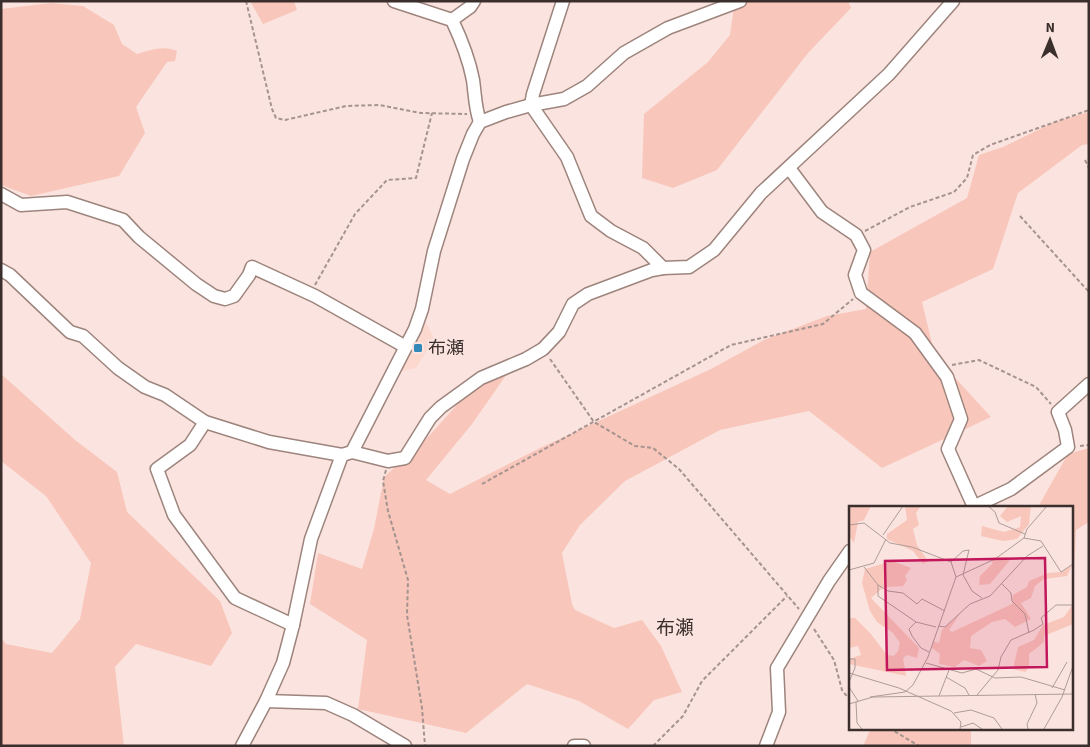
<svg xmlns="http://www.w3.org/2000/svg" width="1090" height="747" font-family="'Source Sans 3','Noto Sans JP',sans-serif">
<rect width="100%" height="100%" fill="#fbe4df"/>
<polygon fill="#fcd8cf" points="426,322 434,339 416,368 397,372"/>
<g fill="#f8c6ba">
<polygon points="250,1 294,1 297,10 263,24"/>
<polygon points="735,1 848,1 851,8 808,53 717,170 673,188 642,178 644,114 708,62 730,35"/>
<path d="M51,3L83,6L114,25L122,44L137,54C150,50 164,45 177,51L175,61L167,62L136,107L145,133L119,176L31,196L1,185V9Z"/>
<polygon points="1089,112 1089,144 1082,145 1018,193 993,269 922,302 935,356 991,417 882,468 809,411 720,430 625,481 580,525 562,553 572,604 575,610 614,628 642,620 661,646 682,692 654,700 628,729 579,701 527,684 466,733 358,709 367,640 310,604 318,553 362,569 374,529 384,477 428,437 463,398 502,366 509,371 472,424 426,480 450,494 538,449 711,369 764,340 827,316 866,309 870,252 967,198 979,155 1003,147 1054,122"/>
<polygon points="1,374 75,440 117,472 127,512 220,601 232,633 211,666 136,644 115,667 124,746 1,746 1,638 6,644 52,653 80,619 91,563 46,496 1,461"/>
<polygon points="1089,448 1089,522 1076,530 1074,574 1071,578 1071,507 1038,507 1068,454"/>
<polygon points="871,728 971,728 971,746 863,746"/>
</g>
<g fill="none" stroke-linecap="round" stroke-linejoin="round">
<g stroke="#9d847d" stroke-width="15">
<g id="minor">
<path d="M394,1L452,20C461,39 469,59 473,80C475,94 475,108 480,122"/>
<polyline points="563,1 533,94 531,105 567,157 591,216 611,231 643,248 663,268"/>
<polyline points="452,20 470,7 474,1"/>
<polyline points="789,168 822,212 856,235 864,250 855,275 861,293 915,333 947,377 961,419 948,449 974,507"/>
<polyline points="1,194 21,205 67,202 123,220 139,237 196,284 214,296 225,299 234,296 249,275 252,267 315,296 406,347"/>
<polyline points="1,270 10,275 70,332 83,336 118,368 145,387 165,395 205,422 269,442 342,455"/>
<polyline points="205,422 190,445 157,469 174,515 235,598 293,625"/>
<polyline points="352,452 388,461 405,458 430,418 441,407 481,378 526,359 543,349 559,332 573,304 588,294 652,270 663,268 689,267 714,250 761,193 889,74 953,1"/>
<polyline points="973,507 1011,489 1068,447 1065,430 1058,412 1089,384"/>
<polyline points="266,701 326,703 353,715 405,746"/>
<polyline points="242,746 266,701 283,663 293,625 311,539 342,455 352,452 415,329 422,309 434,251 463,159 473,134 480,122 506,112 531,105 564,99 587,86 624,53 668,28 740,1"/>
<polyline points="574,746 584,746"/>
<polyline points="766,746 779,712 777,668 829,581 850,551"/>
</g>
</g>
<g stroke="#a5938f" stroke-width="2" stroke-dasharray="4 2.5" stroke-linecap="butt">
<polyline points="246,1 272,109 276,118 285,120 346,106 379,105 421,113 467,114"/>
<polyline points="1085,160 1089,168"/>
<polyline points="1020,216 1089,292"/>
<polyline points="865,231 910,207 954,192 967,178 973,155 990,145 1089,110"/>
<polyline points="315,285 355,214 387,180 416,178 432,113"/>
<polyline points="550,359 594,422 635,446 653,448 679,469 799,609"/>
<polyline points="952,365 979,360 1036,387 1051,404"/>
<polyline points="1080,446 1089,445"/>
<polyline points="386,470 383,481 388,511 408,580 407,615 422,708 425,746"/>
<polyline points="482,484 731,345 823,324 853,299"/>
<polyline points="814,629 834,660 842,690 850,700"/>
<polyline points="889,728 919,746"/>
<polyline points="653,746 683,716 702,681 787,596"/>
</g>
<use href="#minor" stroke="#fff" stroke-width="12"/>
</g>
<rect fill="#3389b8" stroke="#fbe4df" stroke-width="2" x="413" y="343" width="10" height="10" rx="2.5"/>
<g text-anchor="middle" stroke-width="4.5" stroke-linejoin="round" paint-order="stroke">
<g font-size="18" fill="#3a2f2c" stroke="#fbe4df" text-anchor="start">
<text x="428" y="354">布瀬</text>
</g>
<g font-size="19" fill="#3a2f2c" stroke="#fbe4df">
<text x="675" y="634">布瀬</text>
</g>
</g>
<g transform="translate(849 506)">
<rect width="224" height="224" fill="#fbe4df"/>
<path d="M0,0H22L15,14L9,16L5,37L0,30ZM56,0H72L67,7L70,19L64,23L68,39L79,55L74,58L64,45L38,33V28L58,14ZM159,0H182L180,18L168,33L154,35L132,30L133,20L155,26L171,21L172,10L158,16L151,10ZM144,51H159L161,54L141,78L130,79L131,70L143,58ZM43,55L62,62L56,70L58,74L54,80L35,81L22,92L70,142L68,152L58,149L54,152L57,170L0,158V153L12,149L9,140L0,142V112H6L21,127L38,149L45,150L49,145L51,137L44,127L28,116L21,105L13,77L16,63ZM223,59L218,70L195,73L186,80L182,92L172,97L182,113L166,121L156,113L143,116L122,130L121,142L132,144L138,155L130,160L115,154L106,161L90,158L91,148L83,142L84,135L90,137L93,124L111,108L100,124L103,126L163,98L164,89L178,81L180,75L199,67L213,66ZM224,98V118L195,130V136L180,148V162L176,166L164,163L169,141L185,134L194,119L215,111Z" fill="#f8c6ba"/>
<path fill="none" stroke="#ae9c97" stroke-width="1" d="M139,0L146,6L150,17L176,28M198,0L178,23L175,32L192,35L212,66L224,58M0,19L15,17L41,37L63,41L102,56L107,71M34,29L54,0M102,56L114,45L120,44L114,69L123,85L133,92M15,61L29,79V90L67,116L87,121M0,64L25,57L37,33M152,77L162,87L163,95L176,108L180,127M29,79L39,85L54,87L68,98L73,93L96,105M67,116L60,123L63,130L72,142L80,146M89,120L96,121L121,98L141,90L178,50L194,40M0,153H6V162L0,176M77,157L113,167L127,163L146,172L172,171L216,184M0,167L50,182L102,205L112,216L111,223M97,171L116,182L120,189M0,181L9,195M203,182L218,156M128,189L149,164L152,151L162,134L185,124L194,118L192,112L207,99H224M90,190L100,164M21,191L56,186L64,179L79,151L107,71L146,53L175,32M7,196L8,217L13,223M0,198L24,191L224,188M105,207L122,204L145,212L153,223M112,221L124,217L133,223M179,223L178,218L188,197L186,188M195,223L213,191L224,160"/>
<path fill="#c2185b" fill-opacity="0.15" stroke="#c2185b" stroke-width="2.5" d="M196,52L198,161L38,164L36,55Z"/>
<rect width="224" height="224" fill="none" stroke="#3a2f2c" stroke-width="2.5"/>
</g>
<rect width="1090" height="747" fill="none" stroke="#3a2f2c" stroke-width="5"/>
<g transform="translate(1050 40) rotate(1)" stroke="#fbe4df" stroke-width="4" paint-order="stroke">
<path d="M0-4L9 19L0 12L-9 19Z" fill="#3a2f2c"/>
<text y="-8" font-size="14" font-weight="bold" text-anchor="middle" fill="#3a2f2c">N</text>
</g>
</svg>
